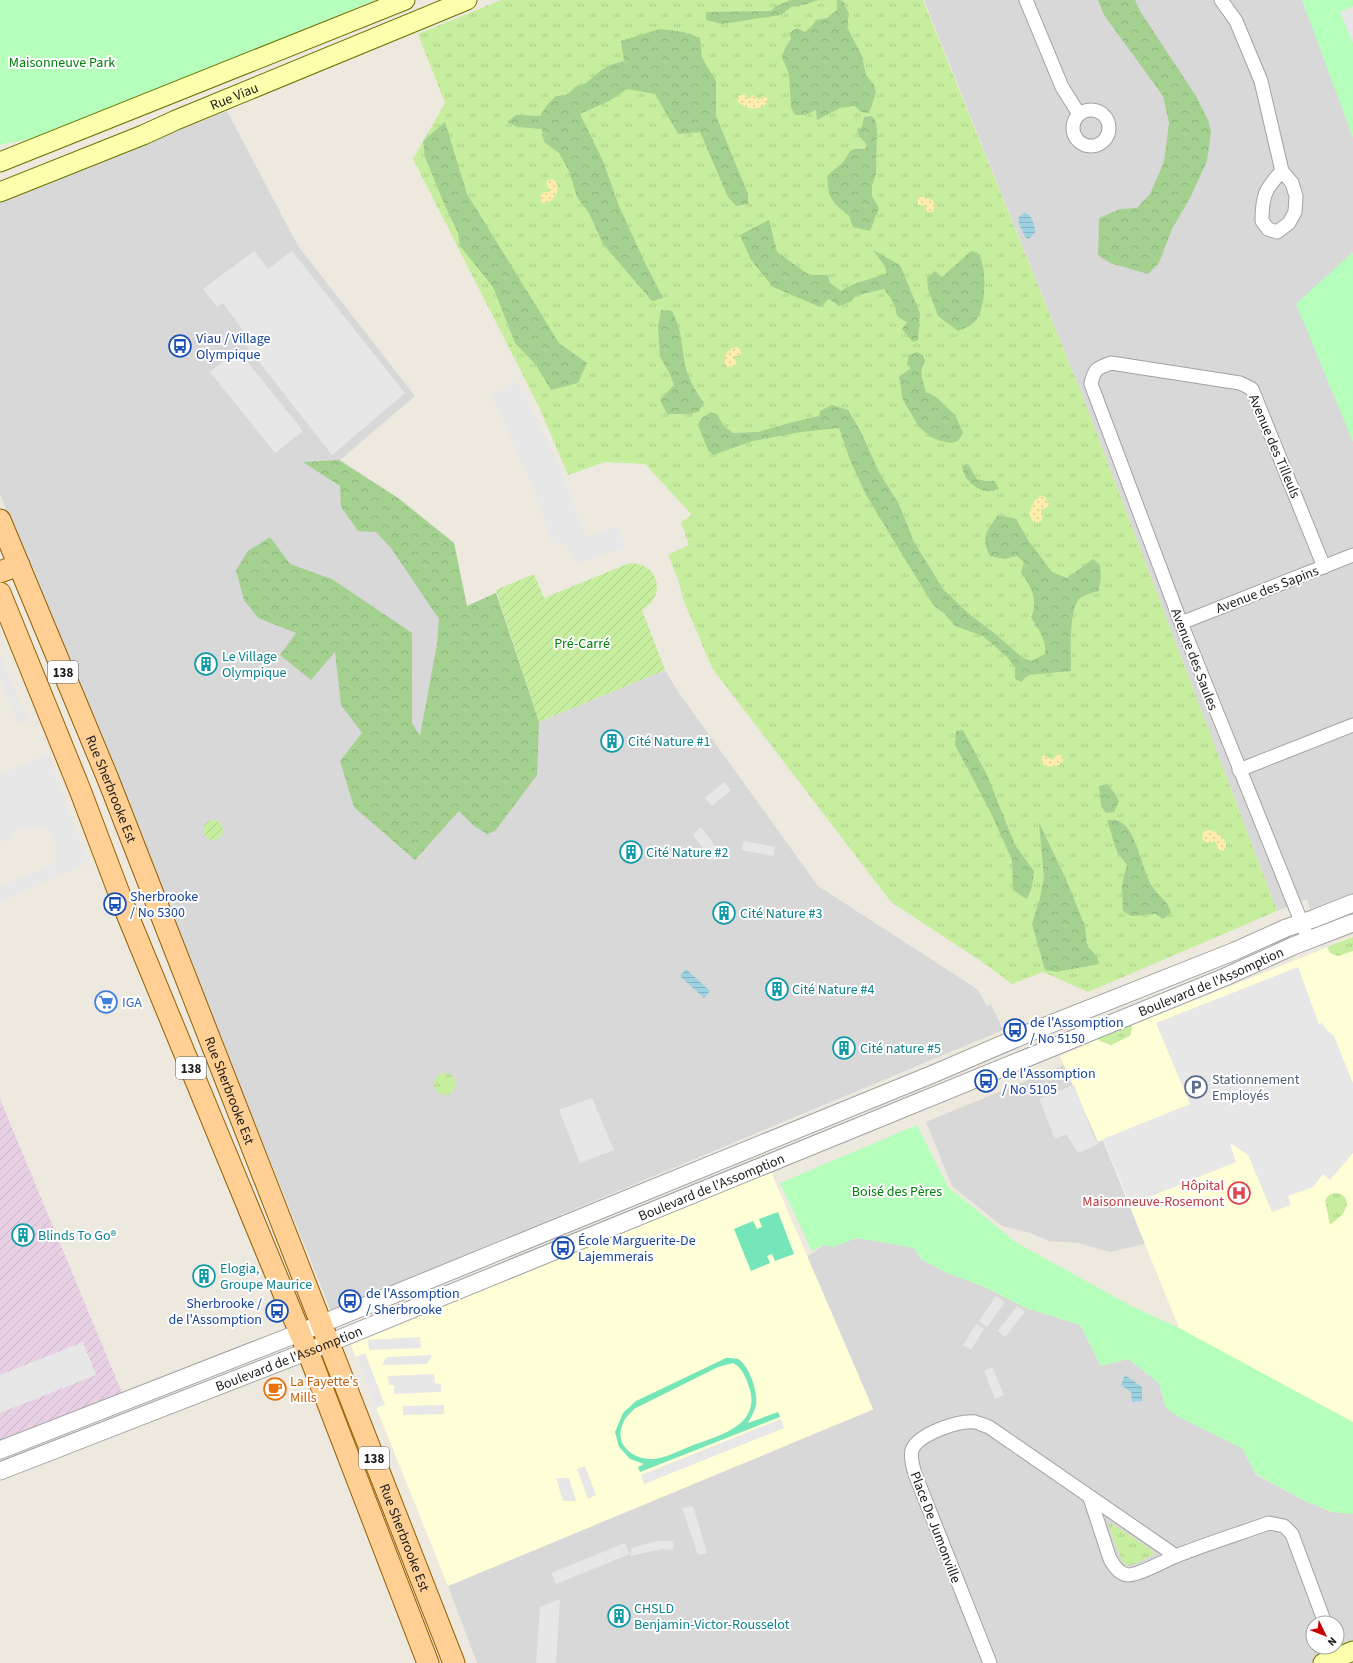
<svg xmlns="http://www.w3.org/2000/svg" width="1353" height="1663" font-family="'Source Sans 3',sans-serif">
<defs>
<pattern id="industrial-furrows" width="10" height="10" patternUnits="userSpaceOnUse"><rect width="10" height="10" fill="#e8d0e4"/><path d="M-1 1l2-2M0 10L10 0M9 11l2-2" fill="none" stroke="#c6b2c3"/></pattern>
<pattern id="grass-tufts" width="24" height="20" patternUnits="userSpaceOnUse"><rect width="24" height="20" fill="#c7ee9f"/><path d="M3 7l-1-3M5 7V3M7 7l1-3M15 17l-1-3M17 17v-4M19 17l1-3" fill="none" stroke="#ac8"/></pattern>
<pattern id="forest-crowns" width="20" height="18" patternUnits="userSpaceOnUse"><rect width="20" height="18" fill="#a4d190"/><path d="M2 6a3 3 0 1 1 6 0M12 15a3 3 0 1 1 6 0" fill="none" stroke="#8db37c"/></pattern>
<pattern id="sand-dots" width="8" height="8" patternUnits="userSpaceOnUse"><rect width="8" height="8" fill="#ffedac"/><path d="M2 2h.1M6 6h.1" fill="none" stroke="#dacb93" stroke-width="1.8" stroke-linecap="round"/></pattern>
<pattern id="garden-furrows" width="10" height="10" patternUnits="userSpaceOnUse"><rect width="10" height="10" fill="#c7ee9f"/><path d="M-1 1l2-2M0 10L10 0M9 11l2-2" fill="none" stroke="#ac8"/></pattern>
<pattern id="water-rules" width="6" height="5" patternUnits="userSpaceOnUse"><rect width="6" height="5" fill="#9bd1e0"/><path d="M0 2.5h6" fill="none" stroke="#85b3c0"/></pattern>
</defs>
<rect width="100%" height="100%" fill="#eee9df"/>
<g fill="#d9d8d8" fill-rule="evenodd">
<polygon points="924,0 1353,0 1353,903 1313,919 1307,899 1277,911 1084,400"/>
<polygon points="227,111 298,246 415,396 340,460 398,498 454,543 467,606 496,593 539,722 665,670 679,693 818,886 977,989 987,1006 991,1004 1003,1030 331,1311 0,494 0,202"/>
<polygon points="1064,1065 1098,1141 1103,1140 1145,1244 1110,1252 1078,1243 1049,1241 1030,1233 1002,1226 952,1186 926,1122"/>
<path d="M857,1238L914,1248L921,1259L947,1273L985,1287L1026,1308L1080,1325L1101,1366L1128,1359L1159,1383L1166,1408L1177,1416L1242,1448L1256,1475L1305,1501L1332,1512L1353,1514V1663H477L448,1586L873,1410L807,1257L824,1245L833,1246ZM1313,1623H1337V1647H1313Z"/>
</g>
<polygon fill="url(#industrial-furrows)" points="0,1099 123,1395 0,1441"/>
<g fill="#ffffd7">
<polygon points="1353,937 1353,1423 1259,1374 1179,1328 1103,1140 1098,1142 1060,1056 1098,1039"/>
<polygon points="771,1172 873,1409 448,1586 351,1345"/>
</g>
<g fill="url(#grass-tufts)">
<polygon points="501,0 923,0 1084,400 1277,911 1088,992 1043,972 1012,984 981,961 891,902 712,668 683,599 679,582 668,555 689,545 681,522 692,515 645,464 605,462 568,475 540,409 413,159 445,103 418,34"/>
<polygon points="1353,937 1353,951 1338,956 1330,953 1327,947"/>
<polygon points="1131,1025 1132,1029 1130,1036 1111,1045 1100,1041 1098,1039"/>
<circle cx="445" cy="1084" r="11"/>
<path d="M1334,1193C1342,1193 1347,1197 1347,1205L1343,1214L1330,1225L1325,1200L1328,1196Z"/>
<polygon points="1111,1523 1153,1551 1154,1555 1131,1565 1123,1563 1109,1528 1109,1524"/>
</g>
<g fill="url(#forest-crowns)">
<polygon points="791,0 818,0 807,4 791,7 781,15 722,24 706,20 706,12 771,11 776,6"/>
<polygon points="837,0 843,1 849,14 847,27 862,56 866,75 874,85 876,92 869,113 861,112 855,106 840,108 817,120 816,110 804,115 795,115 791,107 789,74 782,57 785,48 791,39 789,33 797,28 805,32 811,27 816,20 827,18 837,10"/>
<polygon points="1098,0 1135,0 1140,11 1196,96 1208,120 1211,132 1207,161 1190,198 1172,229 1159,263 1148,274 1110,263 1098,255 1099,218 1120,209 1137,208 1150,194 1164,162 1169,123 1163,96 1104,15"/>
<polygon points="660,29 684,32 700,38 702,58 716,81 716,116 748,194 748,204 736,206 728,197 700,132 678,134 655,94 627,89 609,101 580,114 603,161 619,206 644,261 663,298 652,301 603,244 589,213 577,197 569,171 559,153 544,142 542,129 517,127 507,122 516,115 540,116 547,105 556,96 567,95 575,87 586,83 600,71 610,65 624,61 621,41"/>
<path d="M872,116L876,122L877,133L876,174L872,185V196L879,208L870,231L853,227L849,216L835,204L829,194L827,176C832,171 837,168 842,163C851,154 846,147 864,149L868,146L859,136L857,129L862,127L864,117Z"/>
<polygon points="445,122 467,194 559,343 587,363 578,383 551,390 536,365 515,343 493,287 460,246 458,233 445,206 425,157 423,141"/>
<path d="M769,220L777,252L809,275H828L830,283L841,291C855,281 871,280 887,273L884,265L873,250L900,265L920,313L918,340L913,342L902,329L907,322C892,315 899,314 893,302C891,298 887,293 884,289L855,296L852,301L839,306L829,299L820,307L773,287L751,260L740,235Z"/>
<path d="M971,251L978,253C987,266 986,303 978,317C974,325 965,328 958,331L938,316L928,289L927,278L935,271L942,277Z"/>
<path d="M661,310L672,311C682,329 681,345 685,365C688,378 696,392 704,403L699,411L691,414H667L660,400L674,385L669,372L660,357L658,327Z"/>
<path d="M917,352L923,355L925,361C918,372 923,381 926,392L936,397L955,415L963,433L958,441L951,443L941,441L931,437L919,427L903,400L899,377L911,368L907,364L909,355Z"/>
<path d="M832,405L848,410L860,430L880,474L899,504L914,542L943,589L968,613L994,633L1023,658L1032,661L1045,654C1047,640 1038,629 1031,617C1039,601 1031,585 1021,573L1024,562L1017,556L1005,559L990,556C980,537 987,530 998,515L1016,519L1028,540L1052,572L1067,578L1093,559L1100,565L1101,576L1099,591C1092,593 1080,595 1077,602C1069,616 1071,655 1071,671L1028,675L1021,682L1015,678V667L1007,657L983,636L955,626L945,614L933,605L866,495L850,460L839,428L801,432L753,441L713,455L708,450L698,425L702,418L711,412L717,414L724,426L733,433L759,432L789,423L819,416L820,411Z"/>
<polygon points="339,460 398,498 454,543 467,606 496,593 539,722 537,775 495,831 487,834 474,826 459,811 415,860 354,807 340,761 362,733 341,705 335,652 311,680 280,655 296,633 258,618 244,600 236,570 248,551 270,537 290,564 332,579 412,633 412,723 420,736 437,644 439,619 391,548 376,532 358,531 341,507 340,486 303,462"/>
<path d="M968,464L977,479L986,481H995L999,489C996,490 991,492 987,491C975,490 963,478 962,466Z"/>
<polygon points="963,730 987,775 1015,845 1034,871 1032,887 1027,899 1013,890 1012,860 990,811 955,745 956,731"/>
<polygon points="1107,784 1114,792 1119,801 1114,812 1106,813 1101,806 1099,786"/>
<path d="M1107,820C1111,820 1116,819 1119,821C1137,829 1142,871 1152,886C1159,897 1167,899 1171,913L1163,919L1156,914L1131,916L1123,911L1122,885L1127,865L1117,852Z"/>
<polygon points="1039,823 1065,877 1085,926 1087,946 1097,956 1099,964 1056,972 1045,970 1032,924 1040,898 1044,877"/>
</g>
<g fill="url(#sand-dots)">
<path d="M744,94L749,99L753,95L759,100L762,96L767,98V103C760,111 744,110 738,101V96Z"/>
<path d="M553,179C563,187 555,203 543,203L541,201L540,196L544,192H550L546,182L548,180Z"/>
<polygon points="920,197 925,197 933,201 935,207 933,212 927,212 925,205 918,205 917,199"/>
<path d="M737,347L740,349L741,353L739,356H734L736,362L735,366L727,367C721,359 727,348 737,347Z"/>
<polygon points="1041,496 1045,497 1049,504 1046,508 1041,509 1043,517 1041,521 1036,523 1032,520 1029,513 1035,500"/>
<polygon points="1058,754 1062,756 1063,760 1059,765 1048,767 1041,763 1042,756 1046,756 1052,760"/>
<path d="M1209,830C1218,832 1226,838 1226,847L1223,851L1219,850L1215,841L1208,843L1203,840C1201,834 1203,831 1209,830Z"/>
</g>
<g fill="#b6febb">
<polygon points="0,0 375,0 40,137 0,145"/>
<polygon points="1302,0 1353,0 1353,138"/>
<polygon points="1353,252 1353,442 1296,304"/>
<polygon points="917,1125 948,1187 1017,1243 1133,1307 1179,1328 1353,1422 1353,1514 1332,1512 1305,1501 1256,1474 1242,1448 1177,1416 1166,1408 1159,1383 1128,1359 1101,1366 1080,1325 1026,1308 985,1287 947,1273 921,1259 914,1248 857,1238 833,1247 824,1245 812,1251 780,1183"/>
</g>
<g fill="url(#garden-furrows)">
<path d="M630,563C659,563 667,596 642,610L665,670L539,722L496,590L534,574L544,598Z"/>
<circle cx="213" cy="830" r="10"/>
</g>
<g fill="#75e6b9" fill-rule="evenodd">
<polygon points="778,1212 794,1254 775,1261 772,1254 767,1256 770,1263 751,1271 734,1229 753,1221 757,1229 762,1227 759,1219"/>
<path d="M726,1358C730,1358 734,1358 738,1359C749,1365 758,1392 756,1404C755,1411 751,1417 748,1423L778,1412L780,1417L640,1472L638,1467L644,1464L630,1459L619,1447L615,1432L623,1413L636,1401ZM733,1363C743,1368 747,1380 750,1390C760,1427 716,1436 691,1446C678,1451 664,1459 651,1459C633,1459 615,1445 622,1426C624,1419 629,1414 634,1409L718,1367Z"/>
</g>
<g fill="#e7e7e7">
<polygon points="1353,6 1353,43 1340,12"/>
<polygon points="254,251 268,269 292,251 405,393 332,455 242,340 247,336 223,303 217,307 203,289"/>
<polygon points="238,350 303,431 275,453 210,372"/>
<polygon points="519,381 561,470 585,536 618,526 625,548 576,564 573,555 561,542 552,544 535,492 491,394"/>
<polygon points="0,654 28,721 19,725 0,678"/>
<polygon points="48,754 88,863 0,902 0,886 55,864 56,861 53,853 58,850 47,825 38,829 34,826 23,830 21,828 13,832 15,837 0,843 0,774"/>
<polygon points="724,782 731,790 712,806 705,798"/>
<polygon points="701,827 721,854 712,860 693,835"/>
<polygon points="744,841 775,847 773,856 742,850"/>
<polygon points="1298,967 1319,1024 1322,1023 1327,1030 1334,1036 1353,1083 1353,1153 1330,1180 1323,1174 1313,1187 1288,1196 1291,1205 1272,1212 1248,1155 1230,1143 1236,1162 1130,1205 1103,1139 1190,1104 1156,1023"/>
<polygon points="1074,1085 1093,1135 1099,1144 1078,1153 1066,1134 1055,1139 1039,1099"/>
<polygon points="592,1098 614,1150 580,1163 559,1110"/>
<polygon points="996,1296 1005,1302 987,1327 979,1321"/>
<polygon points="1017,1306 1025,1312 1005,1337 998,1331"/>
<polygon points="976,1324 984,1329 971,1350 963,1345"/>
<polygon points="420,1337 421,1348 369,1350 368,1340"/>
<polygon points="83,1342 96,1375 0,1413 0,1375"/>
<polygon points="365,1353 385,1405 376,1408 356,1357"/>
<polygon points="432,1355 427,1364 382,1365 387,1357"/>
<polygon points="992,1367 1004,1395 995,1399 984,1371"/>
<polygon points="434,1374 435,1383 441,1384 441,1392 394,1394 394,1385 389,1385 388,1376"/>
<polygon points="444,1405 444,1414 403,1415 403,1406"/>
<polygon points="781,1419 784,1428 644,1484 641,1475"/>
<polygon points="585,1466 596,1495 588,1499 577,1469"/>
<polygon points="556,1478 569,1478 576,1501 563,1501"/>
<polygon points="693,1506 707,1553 698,1555 682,1508"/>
<polygon points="658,1541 674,1541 673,1550 662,1549 631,1556 631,1548"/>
<polygon points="625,1543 630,1554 556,1584 551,1573"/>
<polygon points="560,1599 556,1663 536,1663 540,1607"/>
</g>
<g fill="url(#water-rules)">
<path d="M1024,213C1033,214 1033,224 1036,231L1029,239L1025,237C1023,230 1017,224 1019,217Z"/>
<polygon points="686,969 710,991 704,998 680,976"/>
<polygon points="1125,1375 1142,1387 1142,1401 1132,1402 1131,1392 1121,1385"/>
</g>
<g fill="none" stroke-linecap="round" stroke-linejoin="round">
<g stroke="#a2a2a2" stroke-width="15">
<g id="minor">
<polyline points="1026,0 1062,87 1079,114"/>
<path d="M1221,0L1236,21L1261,81L1282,171L1292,183L1296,196L1295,212L1289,223L1277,232L1268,229L1262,221C1262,196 1265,189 1282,171"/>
<circle cx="1091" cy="128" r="18"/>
<polyline points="1181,623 1353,555"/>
<polyline points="1239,770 1353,725"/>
<path d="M1309,941L1181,623L1091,384C1094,369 1097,368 1111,363L1240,383L1252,389L1324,567"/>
<path d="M1090,1498L1110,1559C1114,1566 1119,1574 1128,1575C1139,1575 1164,1561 1176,1556C1206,1544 1238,1534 1269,1523L1284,1526L1292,1534L1325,1623"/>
<path d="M990,1663L915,1474C913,1467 910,1458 912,1450C918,1434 959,1420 975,1422C980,1423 985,1426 989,1427L1176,1556"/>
</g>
</g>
<g stroke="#a2a2a2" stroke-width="19">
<g id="tertiary">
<polyline points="0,1450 299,1333 933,1074 1038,1029 1235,951 1286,928 1313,919 1353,903"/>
<path id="s1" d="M0,1471L329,1343L1225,977L1293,946L1353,923"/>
</g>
</g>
<g stroke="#697400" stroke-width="21">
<g id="secondary">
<polyline points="0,162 405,0"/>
<path id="s2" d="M0,192L143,135L176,120L467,0"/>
<polyline points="1323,1663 1353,1651"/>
</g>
</g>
<g stroke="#926000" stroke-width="23">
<g id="primary">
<path id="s3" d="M0,520L108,779L454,1663"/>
<polyline points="0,572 19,565"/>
<polyline points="0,593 80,790 125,909 312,1362 428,1663"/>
</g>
</g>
<use href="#minor" stroke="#fff" stroke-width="13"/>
<use href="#tertiary" stroke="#fff" stroke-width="17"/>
<use href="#secondary" stroke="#fcffac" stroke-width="19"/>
<use href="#primary" stroke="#ffcf93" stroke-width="21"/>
</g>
<defs>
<g id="bus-ring" transform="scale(1.15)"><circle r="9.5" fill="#fff" stroke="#1a4fb4" stroke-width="1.5"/><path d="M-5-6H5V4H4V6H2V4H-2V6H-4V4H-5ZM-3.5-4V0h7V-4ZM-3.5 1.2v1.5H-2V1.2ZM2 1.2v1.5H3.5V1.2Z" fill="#1a4fb4"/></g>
<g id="building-ring" transform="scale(1.15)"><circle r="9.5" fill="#fff" stroke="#0f9aa8" stroke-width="1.5"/><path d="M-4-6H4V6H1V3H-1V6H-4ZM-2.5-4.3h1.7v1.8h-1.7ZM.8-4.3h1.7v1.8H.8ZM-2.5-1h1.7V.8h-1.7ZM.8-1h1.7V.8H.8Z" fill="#0f9aa8"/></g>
<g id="supermarket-ring" transform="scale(1.15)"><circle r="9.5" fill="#fff" stroke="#3f7fe0" stroke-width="1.5"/><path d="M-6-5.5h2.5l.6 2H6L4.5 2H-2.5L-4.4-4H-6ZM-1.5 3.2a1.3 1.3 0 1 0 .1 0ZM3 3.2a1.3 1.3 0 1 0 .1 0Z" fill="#3f7fe0"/></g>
<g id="parking-ring" transform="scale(1.15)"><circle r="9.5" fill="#fff" stroke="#5c6f8a" stroke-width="1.5"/><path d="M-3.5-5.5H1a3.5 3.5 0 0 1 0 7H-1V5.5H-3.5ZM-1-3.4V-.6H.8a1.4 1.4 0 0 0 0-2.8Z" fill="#5c6f8a"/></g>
<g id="hospital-ring" transform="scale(1.15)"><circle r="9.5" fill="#fff" stroke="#e0444e" stroke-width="1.5"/><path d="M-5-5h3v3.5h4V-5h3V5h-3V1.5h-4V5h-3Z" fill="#e0444e"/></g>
<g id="cafe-ring" transform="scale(1.15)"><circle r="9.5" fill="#fff" stroke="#e8710a" stroke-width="1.5"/><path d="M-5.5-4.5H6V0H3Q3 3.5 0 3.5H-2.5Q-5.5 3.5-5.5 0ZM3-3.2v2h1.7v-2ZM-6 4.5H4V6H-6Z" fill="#e8710a"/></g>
</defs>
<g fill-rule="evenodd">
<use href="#bus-ring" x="180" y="346"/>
<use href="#building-ring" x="206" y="664"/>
<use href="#building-ring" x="612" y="741"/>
<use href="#building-ring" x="631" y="852"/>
<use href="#bus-ring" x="115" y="904"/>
<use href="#building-ring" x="724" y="913"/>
<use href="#building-ring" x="777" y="989"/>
<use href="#supermarket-ring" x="106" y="1002"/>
<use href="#bus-ring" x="1015" y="1030"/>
<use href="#building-ring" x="844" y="1048"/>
<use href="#bus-ring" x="986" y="1081"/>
<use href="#parking-ring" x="1196" y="1087"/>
<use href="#hospital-ring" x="1239" y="1193"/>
<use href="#building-ring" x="23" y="1235"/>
<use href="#bus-ring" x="563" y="1248"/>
<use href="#building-ring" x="204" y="1276"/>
<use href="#bus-ring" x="350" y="1301"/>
<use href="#bus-ring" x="277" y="1311"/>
<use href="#cafe-ring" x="275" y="1389"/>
<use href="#building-ring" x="619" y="1616"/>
</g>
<g text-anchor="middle" stroke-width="4" stroke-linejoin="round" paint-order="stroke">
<g fill="#fff" stroke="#5f5f5f" stroke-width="1">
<rect x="48" y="661" width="30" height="22" rx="3"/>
<rect x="176" y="1057" width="30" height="22" rx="3"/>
<rect x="359" y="1447" width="30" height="22" rx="3"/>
</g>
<g font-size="13" font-weight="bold" fill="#1b1b1b">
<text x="63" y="677">138</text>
<text x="191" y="1073">138</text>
<text x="374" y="1463">138</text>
</g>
<g font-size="14" fill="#01810b" stroke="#fff">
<text x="62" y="67">Maisonneuve Park</text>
<text x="582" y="648">Pré-Carré</text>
<text x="897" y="1196">Boisé des Pères</text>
</g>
<g font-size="14" fill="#1b1b1b" stroke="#fff">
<text dy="5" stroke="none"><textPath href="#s2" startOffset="253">Rue Viau</textPath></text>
<text transform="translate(1275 446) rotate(67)" y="5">Avenue des Tilleuls</text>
<text transform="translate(1267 589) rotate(-21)" y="5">Avenue des Sapins</text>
<text transform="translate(1195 659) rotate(69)" y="5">Avenue des Saules</text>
<text dy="5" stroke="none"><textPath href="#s3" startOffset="291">Rue Sherbrooke Est</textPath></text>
<text dy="5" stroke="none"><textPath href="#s1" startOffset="1306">Boulevard de l'Assomption</textPath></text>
<text dy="5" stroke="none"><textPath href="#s3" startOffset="615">Rue Sherbrooke Est</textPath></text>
<text dy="5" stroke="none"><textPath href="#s1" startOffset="766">Boulevard de l'Assomption</textPath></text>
<text dy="5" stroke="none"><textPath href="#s1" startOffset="310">Boulevard de l'Assomption</textPath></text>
<text transform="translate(936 1527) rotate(69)" y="5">Place De Jumonville</text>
<text dy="5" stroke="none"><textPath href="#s3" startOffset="1095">Rue Sherbrooke Est</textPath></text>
</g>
<g font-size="14" fill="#164399" stroke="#fff" text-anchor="start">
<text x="196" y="343">Viau / Village<tspan x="196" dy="16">Olympique</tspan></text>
<text x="130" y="901">Sherbrooke<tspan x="130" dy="16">/ No 5300</tspan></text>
<text x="1030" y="1027">de l'Assomption<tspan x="1030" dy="16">/ No 5150</tspan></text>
<text x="1002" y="1078">de l'Assomption<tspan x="1002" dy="16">/ No 5105</tspan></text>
<text x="578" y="1245">École Marguerite-De<tspan x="578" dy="16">Lajemmerais</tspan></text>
<text x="366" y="1298">de l'Assomption<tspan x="366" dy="16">/ Sherbrooke</tspan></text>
<text x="262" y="1308" text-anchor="end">Sherbrooke /<tspan x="262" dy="16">de l'Assomption</tspan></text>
</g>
<g font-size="14" fill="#0d838f" stroke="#fff" text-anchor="start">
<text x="222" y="661">Le Village<tspan x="222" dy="16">Olympique</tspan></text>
<text x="628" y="746">Cité Nature #1</text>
<text x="646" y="857">Cité Nature #2</text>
<text x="740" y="918">Cité Nature #3</text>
<text x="792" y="994">Cité Nature #4</text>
<text x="860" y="1053">Cité nature #5</text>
<text x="38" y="1240">Blinds To Go®</text>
<text x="220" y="1273">Elogia,<tspan x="220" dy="16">Groupe Maurice</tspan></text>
<text x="634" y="1613">CHSLD<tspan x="634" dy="16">Benjamin-Victor-Rousselot</tspan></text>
</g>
<g font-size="14" fill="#366cbe" stroke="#fff" text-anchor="start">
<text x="122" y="1007">IGA</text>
</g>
<g font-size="14" fill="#4e5e75" stroke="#fff" text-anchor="start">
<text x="1212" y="1084">Stationnement<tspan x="1212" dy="16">Employés</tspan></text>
</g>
<g font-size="14" fill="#be3a42" stroke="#fff" text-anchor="end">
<text x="1224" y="1190">Hôpital<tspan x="1224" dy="16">Maisonneuve-Rosemont</tspan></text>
</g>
<g font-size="14" fill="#c56008" stroke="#fff" text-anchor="start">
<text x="290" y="1386">La Fayette's<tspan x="290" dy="16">Mills</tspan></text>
</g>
</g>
<g transform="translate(1325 1635) rotate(133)"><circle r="19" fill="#ffffff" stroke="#a4a4a4"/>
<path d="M0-3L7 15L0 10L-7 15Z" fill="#c60002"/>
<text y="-6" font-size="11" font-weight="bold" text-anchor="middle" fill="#1b1b1b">N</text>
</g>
</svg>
